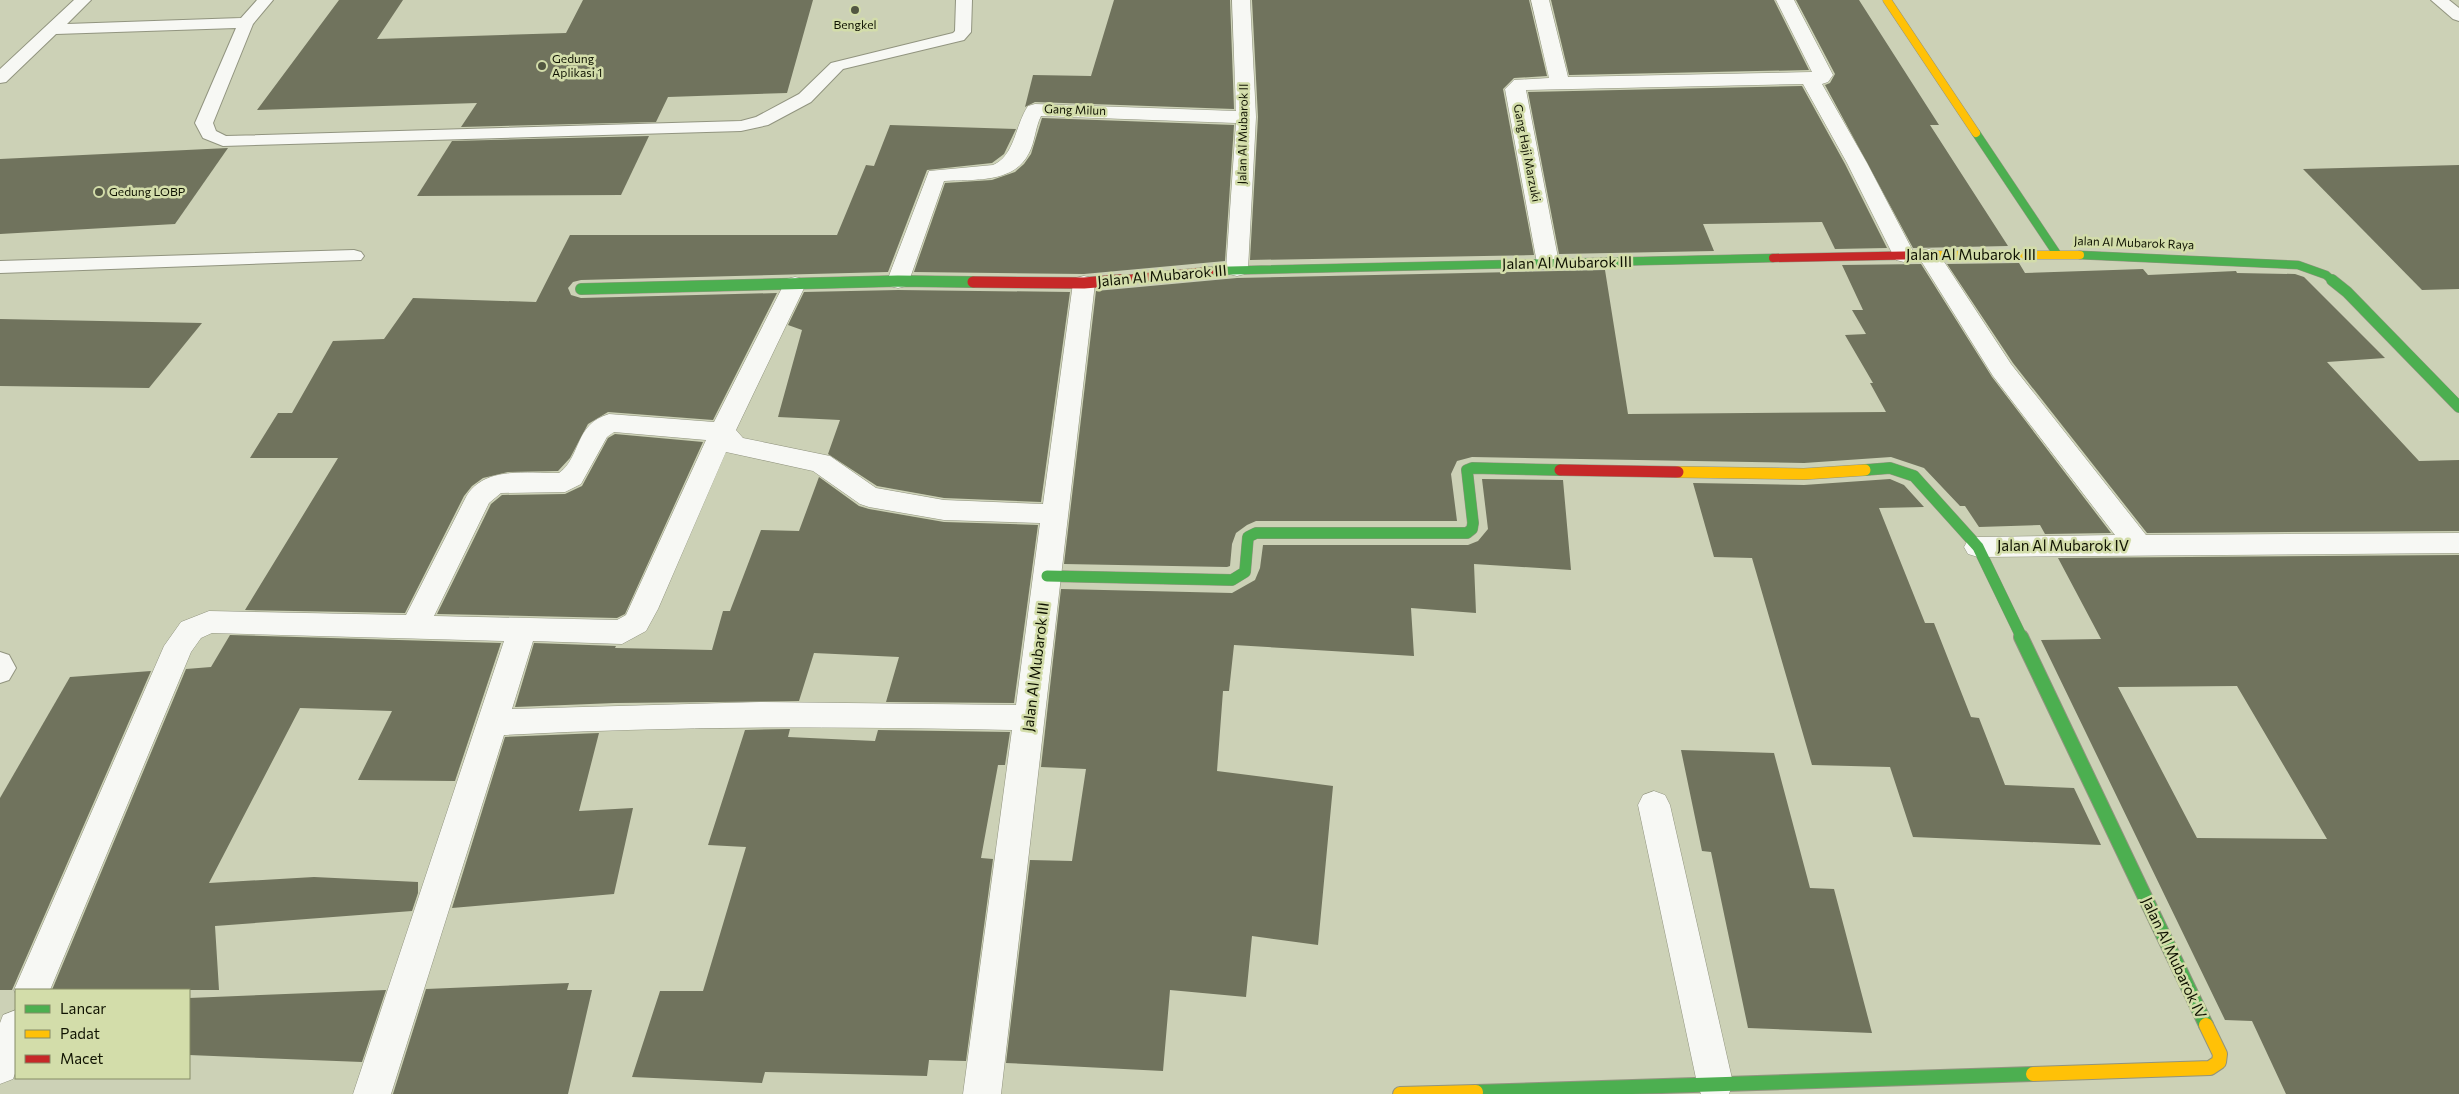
<svg xmlns="http://www.w3.org/2000/svg" width="2459" height="1094" font-family="Commissioner,sans-serif">
<rect width="100%" height="100%" fill="#ccd1b6"/>
<g fill="#70735d" fill-rule="evenodd">
<polygon points="339,0 403,0 377,39 566,33 583,0 813,0 787,93 668,97 656,122 461,127 477,103 257,110"/>
<polygon points="1114,0 1230,0 1234,109 1035,102 1025,107 1033,75 1091,76"/>
<polygon points="1252,0 1529,0 1547,76 1514,78 1503,89 1534,255 1250,260 1258,117"/>
<polygon points="1551,0 1774,0 1809,70 1569,75"/>
<polygon points="1796,0 1859,0 1939,125 1930,125 2008,246 1913,248 1825,85 1830,83 1835,74"/>
<polygon points="1802,86 1845,164 1887,248 1835,249 1822,222 1703,224 1714,251 1559,254 1528,92"/>
<polygon points="1042,118 1234,125 1225,261 1084,274 914,272 945,183 992,180 1015,172 1024,164 1031,154"/>
<polygon points="890,125 1016,129 1004,154 992,163 927,170 888,272 581,280 573,282 568,288 571,295 581,298 777,293 713,420 608,412 588,424 570,458 558,471 508,472 483,478 472,486 464,496 405,613 245,610 338,458 250,458 278,413 292,413 333,341 384,339 413,298 536,302 570,235 837,235 866,165 874,166"/>
<polygon points="649,136 621,195 417,196 452,141"/>
<polygon points="228,148 175,224 0,234 0,159"/>
<polygon points="2459,165 2459,289 2422,290 2303,169"/>
<polygon points="2019,263 2025,273 2143,269 2148,275 2236,271 2237,273 2295,274 2304,277 2385,358 2327,362 2419,461 2459,460 2459,531 2147,533 2013,363 1947,264"/>
<polygon points="1921,264 1992,377 2111,533 2045,534 2040,525 1979,527 1965,506 1960,506 1924,468 1891,457 1804,463 1472,457 1457,461 1451,474 1457,521 1256,521 1247,525 1236,533 1232,544 1230,566 1227,567 1064,564 1096,291 1237,278 1605,270 1628,414 1886,412 1870,383 1873,383 1845,335 1866,334 1852,310 1863,310 1842,265"/>
<polygon points="898,290 1070,292 1041,502 944,498 877,486 828,454 840,420 778,417 802,330 788,325 804,292"/>
<polygon points="0,319 202,323 149,388 0,386"/>
<polygon points="615,434 703,442 625,614 617,618 437,614 491,504 502,495 565,494 582,486 608,438"/>
<polygon points="819,477 859,506 869,509 944,522 1038,525 1014,703 886,702 899,657 814,653 799,701 615,703 515,707 534,643 616,646 615,648 712,650 723,611 730,611 761,530 799,531"/>
<polygon points="1482,479 1563,480 1571,570 1474,564 1476,613 1411,608 1414,656 1234,645 1229,691 1223,691 1217,771 1333,786 1318,945 1252,936 1246,997 1170,990 1163,1071 1006,1063 1030,860 1072,861 1086,769 1041,767 1061,589 1232,593 1255,580 1260,568 1263,545 1468,545 1478,541 1488,529"/>
<polygon points="1890,479 1904,485 1924,507 1879,508 1925,623 1934,623 1971,717 1979,718 2005,785 2074,788 2101,845 1913,837 1890,767 1812,765 1752,558 1714,557 1693,483 1804,485"/>
<path d="M2459,555V1094H2286L2252,1021L2225,1020L2041,640L2101,639L2058,558ZM2237,686L2327,839L2197,838L2118,687Z"/>
<polygon points="230,635 501,643 455,781 358,780 392,711 300,708 209,883 314,877 418,882 418,893 412,911 215,926 219,990 52,990 186,669 211,667"/>
<polygon points="151,671 12,990 0,990 0,798 70,677"/>
<polygon points="790,729 788,737 875,741 878,730 1010,732 1005,765 998,765 981,858 993,859 966,1061 929,1060 927,1076 765,1072 762,1083 632,1077 660,991 703,991 746,847 708,845 745,730"/>
<polygon points="599,733 579,811 633,808 614,894 452,908 505,737"/>
<polygon points="1681,750 1774,753 1810,888 1834,889 1872,1033 1748,1028 1711,852 1702,851"/>
<polygon points="569,983 567,990 592,990 568,1094 393,1094 426,989"/>
<polygon points="386,990 362,1062 189,1055 189,998"/>
</g>
<g fill="none" stroke-linecap="round" stroke-linejoin="round">
<g stroke="#91947f" stroke-width="2">
<g id="lane">
<polygon points="74,0 91,0 67,24 241,18 257,0 273,0 253,24 213,123 216,131 226,136 741,121 756,117 799,94 831,63 953,33 955,31 956,0 972,0 971,32 964,40 843,69 811,102 768,125 741,131 223,146 203,138 195,123 236,28 56,34 6,82 0,83 0,69"/>
<polygon points="2431,0 2449,0 2459,8 2459,21 2453,19"/>
<polygon points="354,250 361,252 364,256 361,260 0,273 0,261"/>
<polygon points="0,652 9,655 16,668 9,680 0,683"/>
</g>
</g>
<g stroke="#91947f" stroke-width="1">
<g id="street">
<path d="M1232,0H1250L1256,117L1248,269L1245,274L1237,276L1229,274L1226,269L1236,123L1041,116C1035,128 1035,142 1029,153C1014,184 973,179 944,181L909,281L906,286L898,288L890,286L887,281L929,171L993,165C1015,156 1015,125 1028,106L1035,104L1236,111Z"/>
<polygon points="1531,0 1549,0 1568,77 1812,72 1776,0 1794,0 1833,75 1828,82 1822,84 1867,163 1915,255 1912,260 1904,262 1896,260 1893,255 1847,163 1803,84 1526,90 1559,263 1556,268 1548,270 1540,268 1537,263 1505,89 1514,80 1549,78"/>
<polygon points="1929,249 1937,251 2011,364 2146,535 2459,533 2459,553 1978,557 1968,554 1964,547 1968,540 1978,537 2115,535 1993,376 1918,256 1921,251"/>
<path d="M1084,276L1092,278L1095,283L1001,1094H963L1012,730C843,726 673,726 504,735L391,1094H353L504,641L212,633L201,638L191,652L50,990H16V994L14,990L164,646L181,622L209,611L406,615L466,497C484,465 528,474 559,473C581,458 574,424 609,414L714,422L784,284L787,279L795,277L803,279L806,284L736,430L743,438L830,456L876,488L944,500L1043,504L1073,283L1076,278ZM614,432L706,440L626,615L617,620L434,616L489,503L501,493L565,492L581,484L607,437ZM726,452L813,471L860,504L869,507L944,520L1040,523L1016,705L760,702L512,709L533,641L622,644L646,631L658,609Z"/>
<polygon points="1654,791 1665,795 1670,805 1733,1083 1729,1094 1701,1094 1697,1083 1638,805 1643,795"/>
<polygon points="16,1010 16,1071 13,1079 0,1084 0,1023 3,1015"/>
</g>
</g>
<g stroke="#91947f" stroke-width="9">
<g id="fast-far2">
<polyline points="1976,133 2057,254"/>
<polyline points="2080,255 2298,265 2326,275 2333,281"/>
<polyline points="1210,271 1773,258"/>
</g>
</g>
<g stroke="#91947f" stroke-width="12">
<g id="fast-far1">
<polyline points="2332,280 2347,292 2459,407"/>
<polyline points="581,289 898,281 973,282"/>
<polyline points="1865,470 1890,468 1914,476 1978,547 2022,638"/>
<polyline points="1047,576 1232,580 1245,572 1248,537 1256,533 1467,533 1472,529 1473,523 1467,470 1472,468 1560,470"/>
</g>
</g>
<g stroke="#91947f" stroke-width="16">
<g id="fast">
<polyline points="2021,637 2206,1025"/>
<polyline points="1476,1092 2033,1074"/>
</g>
</g>
<g stroke="#91947f" stroke-width="9">
<g id="slow-far2">
<polyline points="1887,0 1976,133"/>
<polyline points="1928,255 2080,255"/>
</g>
</g>
<g stroke="#91947f" stroke-width="12">
<polyline id="slow-far1" points="1678,472 1804,474 1865,470"/>
</g>
<g stroke="#91947f" stroke-width="16">
<g id="slow">
<polyline points="2033,1074 2210,1068 2219,1062 2220,1054 2206,1025"/>
<polyline points="1400,1094 1476,1092"/>
</g>
</g>
<g stroke="#91947f" stroke-width="9">
<g id="jam-far1">
<polyline points="1773,258 1928,255"/>
<polyline points="1107,281 1210,271"/>
</g>
</g>
<g stroke="#91947f" stroke-width="12">
<g id="jam">
<polyline points="973,282 1084,283 1120,280"/>
<polyline points="1560,470 1678,472"/>
</g>
</g>
<use href="#lane" fill="#f7f8f4" fill-rule="evenodd"/>
<use href="#street" fill="#f7f8f4" fill-rule="evenodd"/>
<use href="#fast-far2" stroke="#4caf50" stroke-width="8"/>
<use href="#fast-far1" stroke="#4caf50" stroke-width="11"/>
<use href="#fast" stroke="#4caf50" stroke-width="14"/>
<use href="#slow-far2" stroke="#ffc107" stroke-width="8"/>
<use href="#slow-far1" stroke="#ffc107" stroke-width="11"/>
<use href="#slow" stroke="#ffc107" stroke-width="14"/>
<use href="#jam-far1" stroke="#c62828" stroke-width="8"/>
<use href="#jam" stroke="#c62828" stroke-width="11"/>
</g>
<g fill="#525641" stroke="#d3ddaa" stroke-width="2">
<circle cx="855" cy="10" r="5"/>
<circle cx="542" cy="66" r="5"/>
<circle cx="99" cy="192" r="5"/>
</g>
<g text-anchor="middle" stroke-width="5" stroke-linejoin="round" paint-order="stroke">
<g font-size="12" fill="#101302" stroke="#d3ddaa" text-anchor="start">
<text x="855" y="29" text-anchor="middle">Bengkel</text>
<text x="552" y="63">Gedung<tspan x="552" dy="14">Aplikasi 1</tspan></text>
<text x="109" y="196">Gedung LOBP</text>
</g>
<g font-size="12" fill="#101302" stroke="#d3ddaa">
<text transform="translate(1075 110) rotate(2)" y="4">Gang Milun</text>
<text transform="translate(1243 134) rotate(-89)" y="4">Jalan Al Mubarok II</text>
<text transform="translate(1527 153) rotate(79)" y="4">Gang Haji Marzuki</text>
<text transform="translate(2134 243) rotate(2)" y="4">Jalan Al Mubarok Raya</text>
</g>
<g font-size="15" fill="#101302" stroke="#d3ddaa">
<text x="1971" y="260">Jalan Al Mubarok III</text>
<text transform="translate(1567 263) rotate(-1)" y="5">Jalan Al Mubarok III</text>
<text transform="translate(1162 276) rotate(-5)" y="5">Jalan Al Mubarok III</text>
<text x="2063" y="551">Jalan Al Mubarok IV</text>
<text transform="translate(1036 667) rotate(-83)" y="5">Jalan Al Mubarok III</text>
<text transform="translate(2174 958) rotate(65)" y="5">Jalan Al Mubarok IV</text>
</g>
</g>
<rect x="15" y="989" width="175" height="90" fill="#d3ddaa" stroke="#858c67"/>
<rect x="25" y="1005" width="25" height="8" fill="#4caf50" stroke="#858c67"/>
<text x="60" y="1014" font-size="15" fill="#101302">Lancar</text>
<rect x="25" y="1030" width="25" height="8" fill="#ffc107" stroke="#858c67"/>
<text x="60" y="1039" font-size="15" fill="#101302">Padat</text>
<rect x="25" y="1055" width="25" height="8" fill="#c62828" stroke="#858c67"/>
<text x="60" y="1064" font-size="15" fill="#101302">Macet</text>
</svg>
